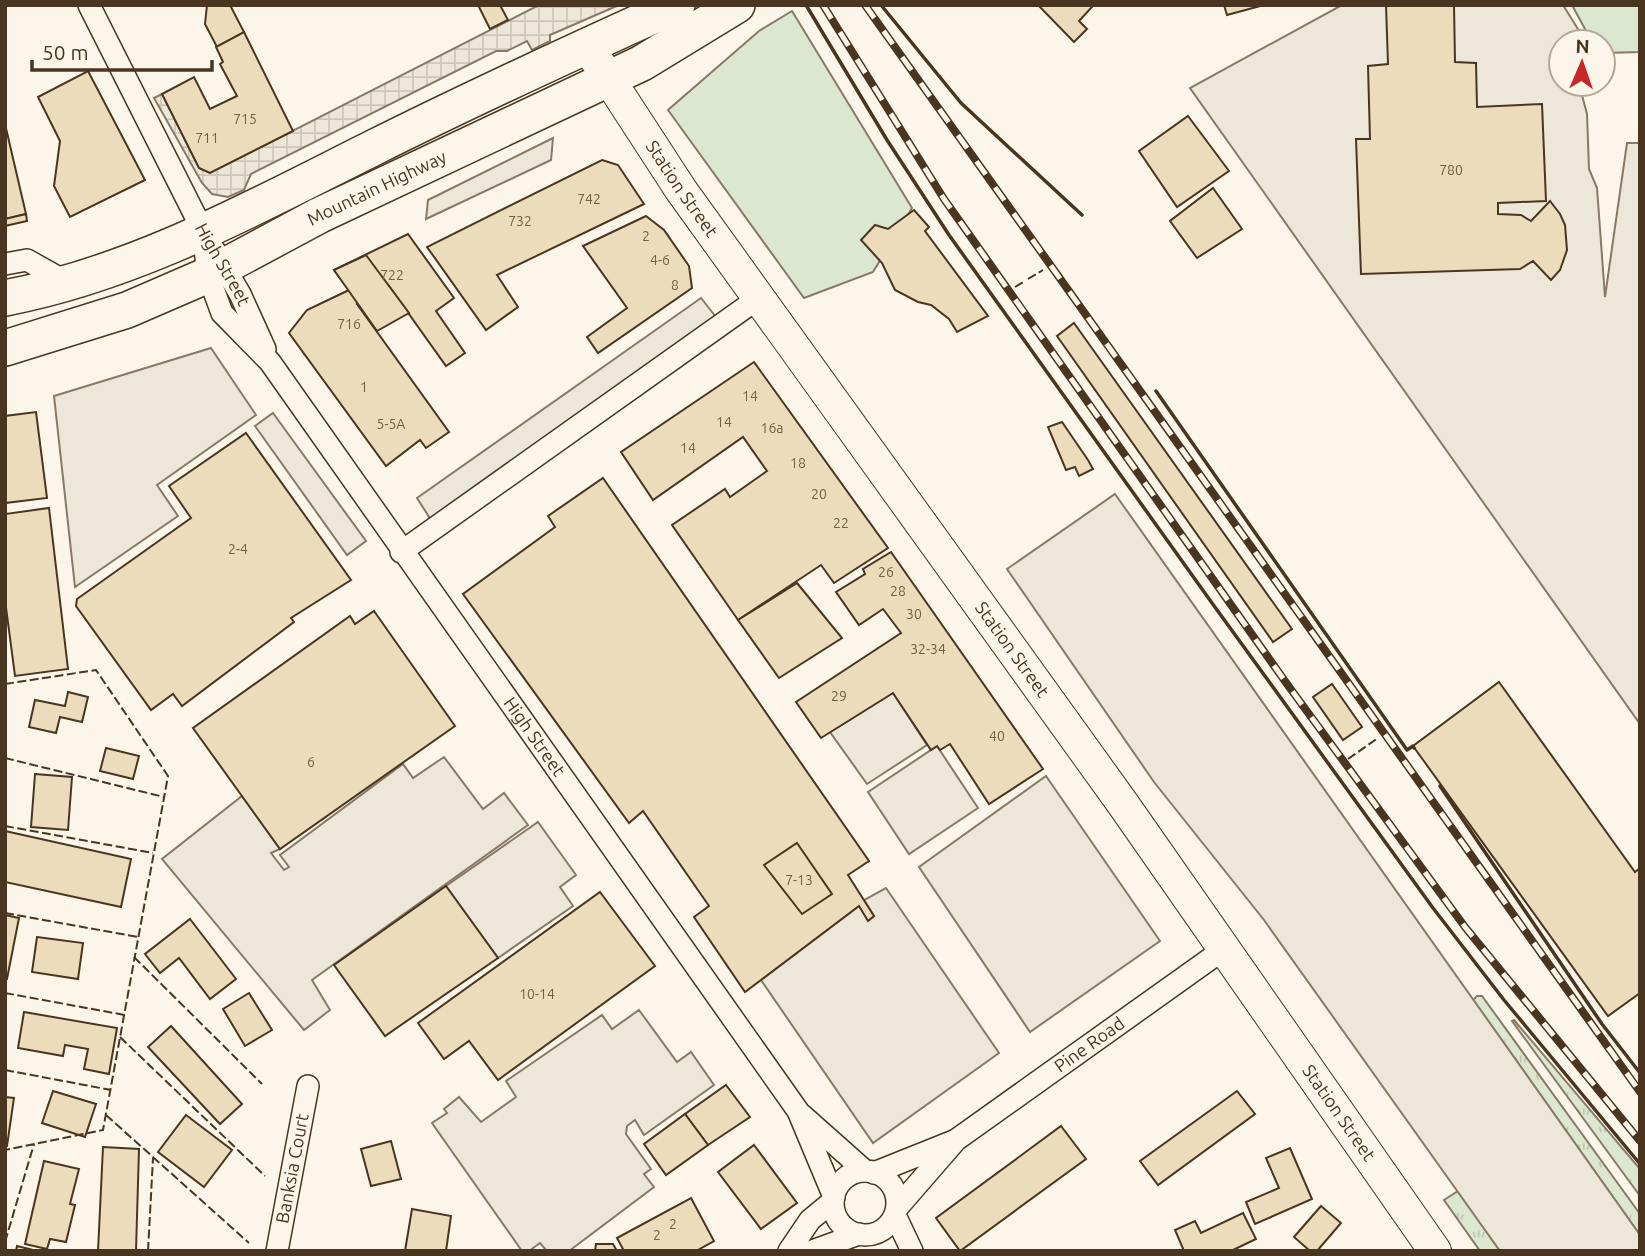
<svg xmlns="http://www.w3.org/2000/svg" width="1645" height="1256" font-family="Ubuntu,sans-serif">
<defs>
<pattern id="grass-tufts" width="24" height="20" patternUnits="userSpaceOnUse" patternTransform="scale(1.75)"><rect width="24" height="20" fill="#dce7d0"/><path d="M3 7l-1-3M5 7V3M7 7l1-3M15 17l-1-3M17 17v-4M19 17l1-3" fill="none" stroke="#bec7b2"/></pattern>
<pattern id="plaza-grid" width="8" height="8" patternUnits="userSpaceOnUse" patternTransform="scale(1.75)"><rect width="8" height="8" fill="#ede7d9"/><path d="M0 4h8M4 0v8" fill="none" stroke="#cdc7ba"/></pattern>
</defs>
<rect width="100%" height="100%" fill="#fbf6e9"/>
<g fill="url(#grass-tufts)" stroke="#887966" stroke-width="2">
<polygon points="1477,996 1482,996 1640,1214 1640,1235 1473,1000"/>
<polygon points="1514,1020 1640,1169 1640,1196 1512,1021"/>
<polygon points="1458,1191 1500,1251 1480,1251 1444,1200"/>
</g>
<g fill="#dce7d0" stroke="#887966" stroke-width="2">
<polygon points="1572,5 1640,5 1640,52 1603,53 1603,42 1592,42"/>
<polygon points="792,11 912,208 873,272 804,298 668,110 759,31"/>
</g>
<g fill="#ede7d9" stroke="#887966" stroke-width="2">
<polygon points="1342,5 1563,5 1586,42 1561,42 1561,84 1579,84 1587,114 1589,169 1597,188 1605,297 1627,143 1640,143 1640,724 1190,88"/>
<polygon points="553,138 551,160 426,219 428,200"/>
<polygon points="701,298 716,317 431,520 417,498"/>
<polygon points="211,348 256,415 157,485 178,516 75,587 54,396"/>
<polygon points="273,413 366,541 347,555 255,426"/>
<polygon points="1115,494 1640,1235 1640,1251 1500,1251 1264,920 1154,782 1007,569"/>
<polygon points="893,693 927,745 867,784 830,732"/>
<polygon points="937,746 978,808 909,854 868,792"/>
<polygon points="444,757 483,809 504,793 528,825 312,980 330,1010 304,1030 162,859 242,796 280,849 271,853 284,870 289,867 280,855 403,764 413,778"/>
<polygon points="1046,776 1160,941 1030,1032 919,867"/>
<polygon points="538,822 576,875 560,887 573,906 498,958 446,886"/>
<polygon points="886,888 999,1053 873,1143 761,980 859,906 869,920 874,916 864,900"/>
<polygon points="639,1010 677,1062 691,1052 714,1085 644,1135 635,1120 627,1126 626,1134 651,1169 644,1174 654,1187 569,1251 547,1251 540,1243 529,1251 522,1251 432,1123 447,1113 444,1109 459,1097 481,1122 516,1097 506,1081 602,1015 612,1029"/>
</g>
<polygon fill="url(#plaza-grid)" stroke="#887966" stroke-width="2" points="539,5 619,5 550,35 550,41 532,50 527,41 507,51 496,51 251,174 244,190 228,197 212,194 202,183 154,98 162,94 199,168 210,173"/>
<g fill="#ecdcbc" stroke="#4a3520" stroke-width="2">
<polygon points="207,5 230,5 244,32 217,47 205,24"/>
<polygon points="478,5 500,5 508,20 490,29"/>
<polygon points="1038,5 1089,5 1092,7 1079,21 1087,29 1074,42"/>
<polygon points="1224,5 1264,5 1227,15"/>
<polygon points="1386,5 1454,5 1455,62 1476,63 1477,107 1542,104 1546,201 1498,203 1498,214 1521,215 1531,221 1550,201 1560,214 1565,225 1567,250 1560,270 1551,280 1533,261 1520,269 1361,274 1356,139 1370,139 1368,66 1388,64"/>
<polygon points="244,32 293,131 210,173 199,168 162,94 194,77 210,109 237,96 220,64 223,62 216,47"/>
<polygon points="88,71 145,180 70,217 54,186 60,141 38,97"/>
<polygon points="1188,116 1229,171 1177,207 1139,151"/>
<polygon points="5,124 26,214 5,219"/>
<polygon points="602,160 618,165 644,204 497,275 518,307 486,330 427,247"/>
<polygon points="1213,188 1242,229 1197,258 1170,221"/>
<polygon points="914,210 929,227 925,231 988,316 957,332 949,319 931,305 918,302 895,290 882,263 861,240 875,225 888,229"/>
<polygon points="26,214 27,221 5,226 5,219"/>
<polygon points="646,216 664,230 689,266 692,288 598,353 587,337 627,308 583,246"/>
<polygon points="408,234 454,298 436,311 465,353 446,366 389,286 357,304 449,432 426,448 420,440 386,466 289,333 307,310 349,290 334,270"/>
<polygon points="366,255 409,313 377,331 334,270"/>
<polygon points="1074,323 1292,629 1273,642 1057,336"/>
<polygon points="754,362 888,548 834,583 821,565 738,620 672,525 725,489 730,497 767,471 743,437 653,500 621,452"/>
<polygon points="36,412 47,498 5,503 5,416"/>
<polygon points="1062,422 1088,460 1093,469 1079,476 1075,467 1066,470 1048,427"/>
<polygon points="246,433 351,580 291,618 294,622 182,706 173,694 151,710 76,606 77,599 191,518 169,486"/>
<polygon points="603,478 869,861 848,875 874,916 868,921 859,906 745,992 694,917 709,906 643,811 629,823 463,594 555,527 548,516"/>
<polygon points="49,508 68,669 15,676 5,600 5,514"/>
<polygon points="891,552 1043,769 989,804 950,744 940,750 937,746 931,750 893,693 821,738 796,702 901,633 883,609 859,625 836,592 865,574 863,569"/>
<polygon points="797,583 842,638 779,678 738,620"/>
<polygon points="374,611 455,726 280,849 193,728 350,616 355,624"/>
<polygon points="1499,682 1635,872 1640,868 1640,993 1608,1016 1413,746"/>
<polygon points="1332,684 1362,727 1343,740 1313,697"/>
<polygon points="68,692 88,697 82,722 60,717 56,733 29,727 35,700 65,706"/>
<polygon points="106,748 139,756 133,779 100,771"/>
<polygon points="35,774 72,777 68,830 31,827"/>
<polygon points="5,831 131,859 121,907 5,882"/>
<polygon points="797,843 832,894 802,914 764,865"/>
<polygon points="446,886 498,958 385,1036 334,965"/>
<polygon points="600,892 655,966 498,1080 469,1041 444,1059 418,1023"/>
<polygon points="5,915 19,918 7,979 5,979"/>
<polygon points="190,919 236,979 210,999 179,958 160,973 145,954"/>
<polygon points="37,937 83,943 78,979 32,972"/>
<polygon points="249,993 272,1030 245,1046 223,1009"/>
<polygon points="24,1012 117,1028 109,1074 84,1069 88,1049 65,1045 63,1056 18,1048"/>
<polygon points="171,1026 242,1104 220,1124 148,1047"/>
<polygon points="726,1085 750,1117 708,1145 685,1114"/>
<polygon points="53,1091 96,1104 85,1137 42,1123"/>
<polygon points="1237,1091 1255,1114 1158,1185 1140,1161"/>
<polygon points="5,1097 14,1098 7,1146 5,1146"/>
<polygon points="685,1114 708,1145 666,1175 644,1144"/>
<polygon points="186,1115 232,1150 204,1187 158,1152"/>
<polygon points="1061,1126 1086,1159 960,1251 936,1218"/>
<polygon points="391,1141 401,1179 371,1186 361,1149"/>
<polygon points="754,1145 797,1203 761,1229 718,1172"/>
<polygon points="103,1147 139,1149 136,1251 98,1251"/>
<polygon points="1290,1148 1312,1199 1255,1224 1246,1202 1279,1188 1266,1158"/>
<polygon points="44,1161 79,1169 70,1204 75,1205 66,1242 50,1239 47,1249 25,1244"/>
<polygon points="691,1198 714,1241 696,1251 624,1251 617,1238"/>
<polygon points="1321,1206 1341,1223 1317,1251 1310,1251 1294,1237"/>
<polygon points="412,1209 451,1216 446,1251 405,1251"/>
<polygon points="1243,1213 1256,1239 1231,1251 1184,1251 1175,1230 1195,1221 1201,1233"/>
<polygon points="596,1244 613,1244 617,1251 595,1251"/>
<polygon points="17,1246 37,1251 16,1251"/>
</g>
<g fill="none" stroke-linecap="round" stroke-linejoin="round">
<g stroke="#4a3520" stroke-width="24">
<g id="street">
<path id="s1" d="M89,5L203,231L240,294L265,349"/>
<path id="s2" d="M203,231L208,275L222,313L270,362L798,1111L834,1197"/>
<polyline points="5,264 27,260 68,283"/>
<polyline points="401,552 760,297"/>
<polyline points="802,1115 865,1171"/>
<circle cx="865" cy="1203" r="32"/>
<polyline points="874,1173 954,1141"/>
<path id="s3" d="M897,1208L956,1140L1224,949"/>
<polyline points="895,1215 912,1251"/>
<path id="s4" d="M277,1251L308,1086"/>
<polyline points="789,1251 810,1220 833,1201"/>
<polyline points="812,1251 859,1234"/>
</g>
</g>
<g stroke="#4a3520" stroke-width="34">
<g id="secondary">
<path id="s5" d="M588,47L681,190L1123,804L1435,1251"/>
</g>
</g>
<g stroke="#4a3520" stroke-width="38">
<g id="primary">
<path d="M5,298C136,273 255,207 373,148C473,98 575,51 677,5"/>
<path id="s6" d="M5,348L127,310L208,275L320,215L642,63L737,5"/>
</g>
</g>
<use href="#street" stroke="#fbf6e9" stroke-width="21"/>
<use href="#secondary" stroke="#fbf6e9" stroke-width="32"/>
<use href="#primary" stroke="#fbf6e9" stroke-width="35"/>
<g stroke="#4a3520" stroke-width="8">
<g id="rail">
<polyline points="823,5 944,199 1287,684 1465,927 1640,1141"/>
<polyline points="865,5 1640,1092"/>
</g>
</g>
<use href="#rail" stroke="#fbf6e9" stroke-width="5" stroke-dasharray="16" stroke-linecap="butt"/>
<g stroke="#4a3520" stroke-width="2" stroke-dasharray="9 3.5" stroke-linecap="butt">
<polyline points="1028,279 1043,270"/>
<polyline points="1015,287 1025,281"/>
<polyline points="5,684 96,670 168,776 103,1130 5,1150"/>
<polyline points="5,758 164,797"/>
<polyline points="1348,759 1378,738"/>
<polyline points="5,826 153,853"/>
<polyline points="5,913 138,937"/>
<polyline points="134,957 262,1084"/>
<polyline points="5,993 125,1015"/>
<polyline points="120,1037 265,1176"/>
<polyline points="5,1070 111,1090"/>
<polyline points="106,1115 249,1243"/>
<polyline points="5,1242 34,1144"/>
<polyline points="148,1251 153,1158"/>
</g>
<g stroke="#4a3520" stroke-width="3.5">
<polyline points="806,5 887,140 949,235 1212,603 1433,908 1504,1000 1640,1164"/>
<polyline points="881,5 961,103 1082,215"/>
<polyline points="1156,391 1407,750 1413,746 1414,748"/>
<polyline points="1440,786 1602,1024 1640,1073"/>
</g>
</g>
<g text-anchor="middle" stroke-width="5" stroke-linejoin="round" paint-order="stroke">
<g font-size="14" fill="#725f47">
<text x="245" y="124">715</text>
<text x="207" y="143">711</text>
<text x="1451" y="175">780</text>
<text x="589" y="204">742</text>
<text x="520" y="226">732</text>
<text x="646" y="241">2</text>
<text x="660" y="265">4-6</text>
<text x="392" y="280">722</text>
<text x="675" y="290">8</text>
<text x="349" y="329">716</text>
<text x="364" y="392">1</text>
<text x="750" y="401">14</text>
<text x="724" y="427">14</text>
<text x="391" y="429">5-5A</text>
<text x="772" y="433">16a</text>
<text x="688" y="453">14</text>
<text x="798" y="468">18</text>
<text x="819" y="499">20</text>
<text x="841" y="528">22</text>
<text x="238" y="554">2-4</text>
<text x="886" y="577">26</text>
<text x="898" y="596">28</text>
<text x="914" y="619">30</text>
<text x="928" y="654">32-34</text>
<text x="839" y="701">29</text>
<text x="997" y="741">40</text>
<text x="311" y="767">6</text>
<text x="799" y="885">7-13</text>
<text x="537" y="999">10-14</text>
<text x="673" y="1229">2</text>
<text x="657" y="1240">2</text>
</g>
<g font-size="18" fill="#4a3520" stroke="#fbf6e9">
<text dy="6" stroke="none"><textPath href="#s6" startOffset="406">Mountain Highway</textPath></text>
<text dy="6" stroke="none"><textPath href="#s5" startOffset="170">Station Street</textPath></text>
<text dy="6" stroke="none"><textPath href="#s1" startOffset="292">High Street</textPath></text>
<text dy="6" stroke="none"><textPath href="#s5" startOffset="737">Station Street</textPath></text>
<text dy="6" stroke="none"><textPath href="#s2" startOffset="612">High Street</textPath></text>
<text dy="6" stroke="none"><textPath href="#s3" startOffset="254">Pine Road</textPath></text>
<text dy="6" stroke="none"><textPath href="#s5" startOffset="1304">Station Street</textPath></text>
<text dy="6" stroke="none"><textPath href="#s4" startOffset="84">Banksia Court</textPath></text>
</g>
</g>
<rect width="1645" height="1256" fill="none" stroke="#4a3520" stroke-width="14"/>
<g transform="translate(1582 63) rotate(2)"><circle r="33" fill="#fbf6e9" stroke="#b4a999" stroke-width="2"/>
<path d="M0-5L12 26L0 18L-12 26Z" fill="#c62828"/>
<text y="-10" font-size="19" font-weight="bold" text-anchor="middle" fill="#4a3520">N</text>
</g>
<path d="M32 60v10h180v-10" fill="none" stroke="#4a3520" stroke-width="3.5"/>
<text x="42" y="60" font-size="21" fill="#4a3520" stroke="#fbf6e9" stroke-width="5" paint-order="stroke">50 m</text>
</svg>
